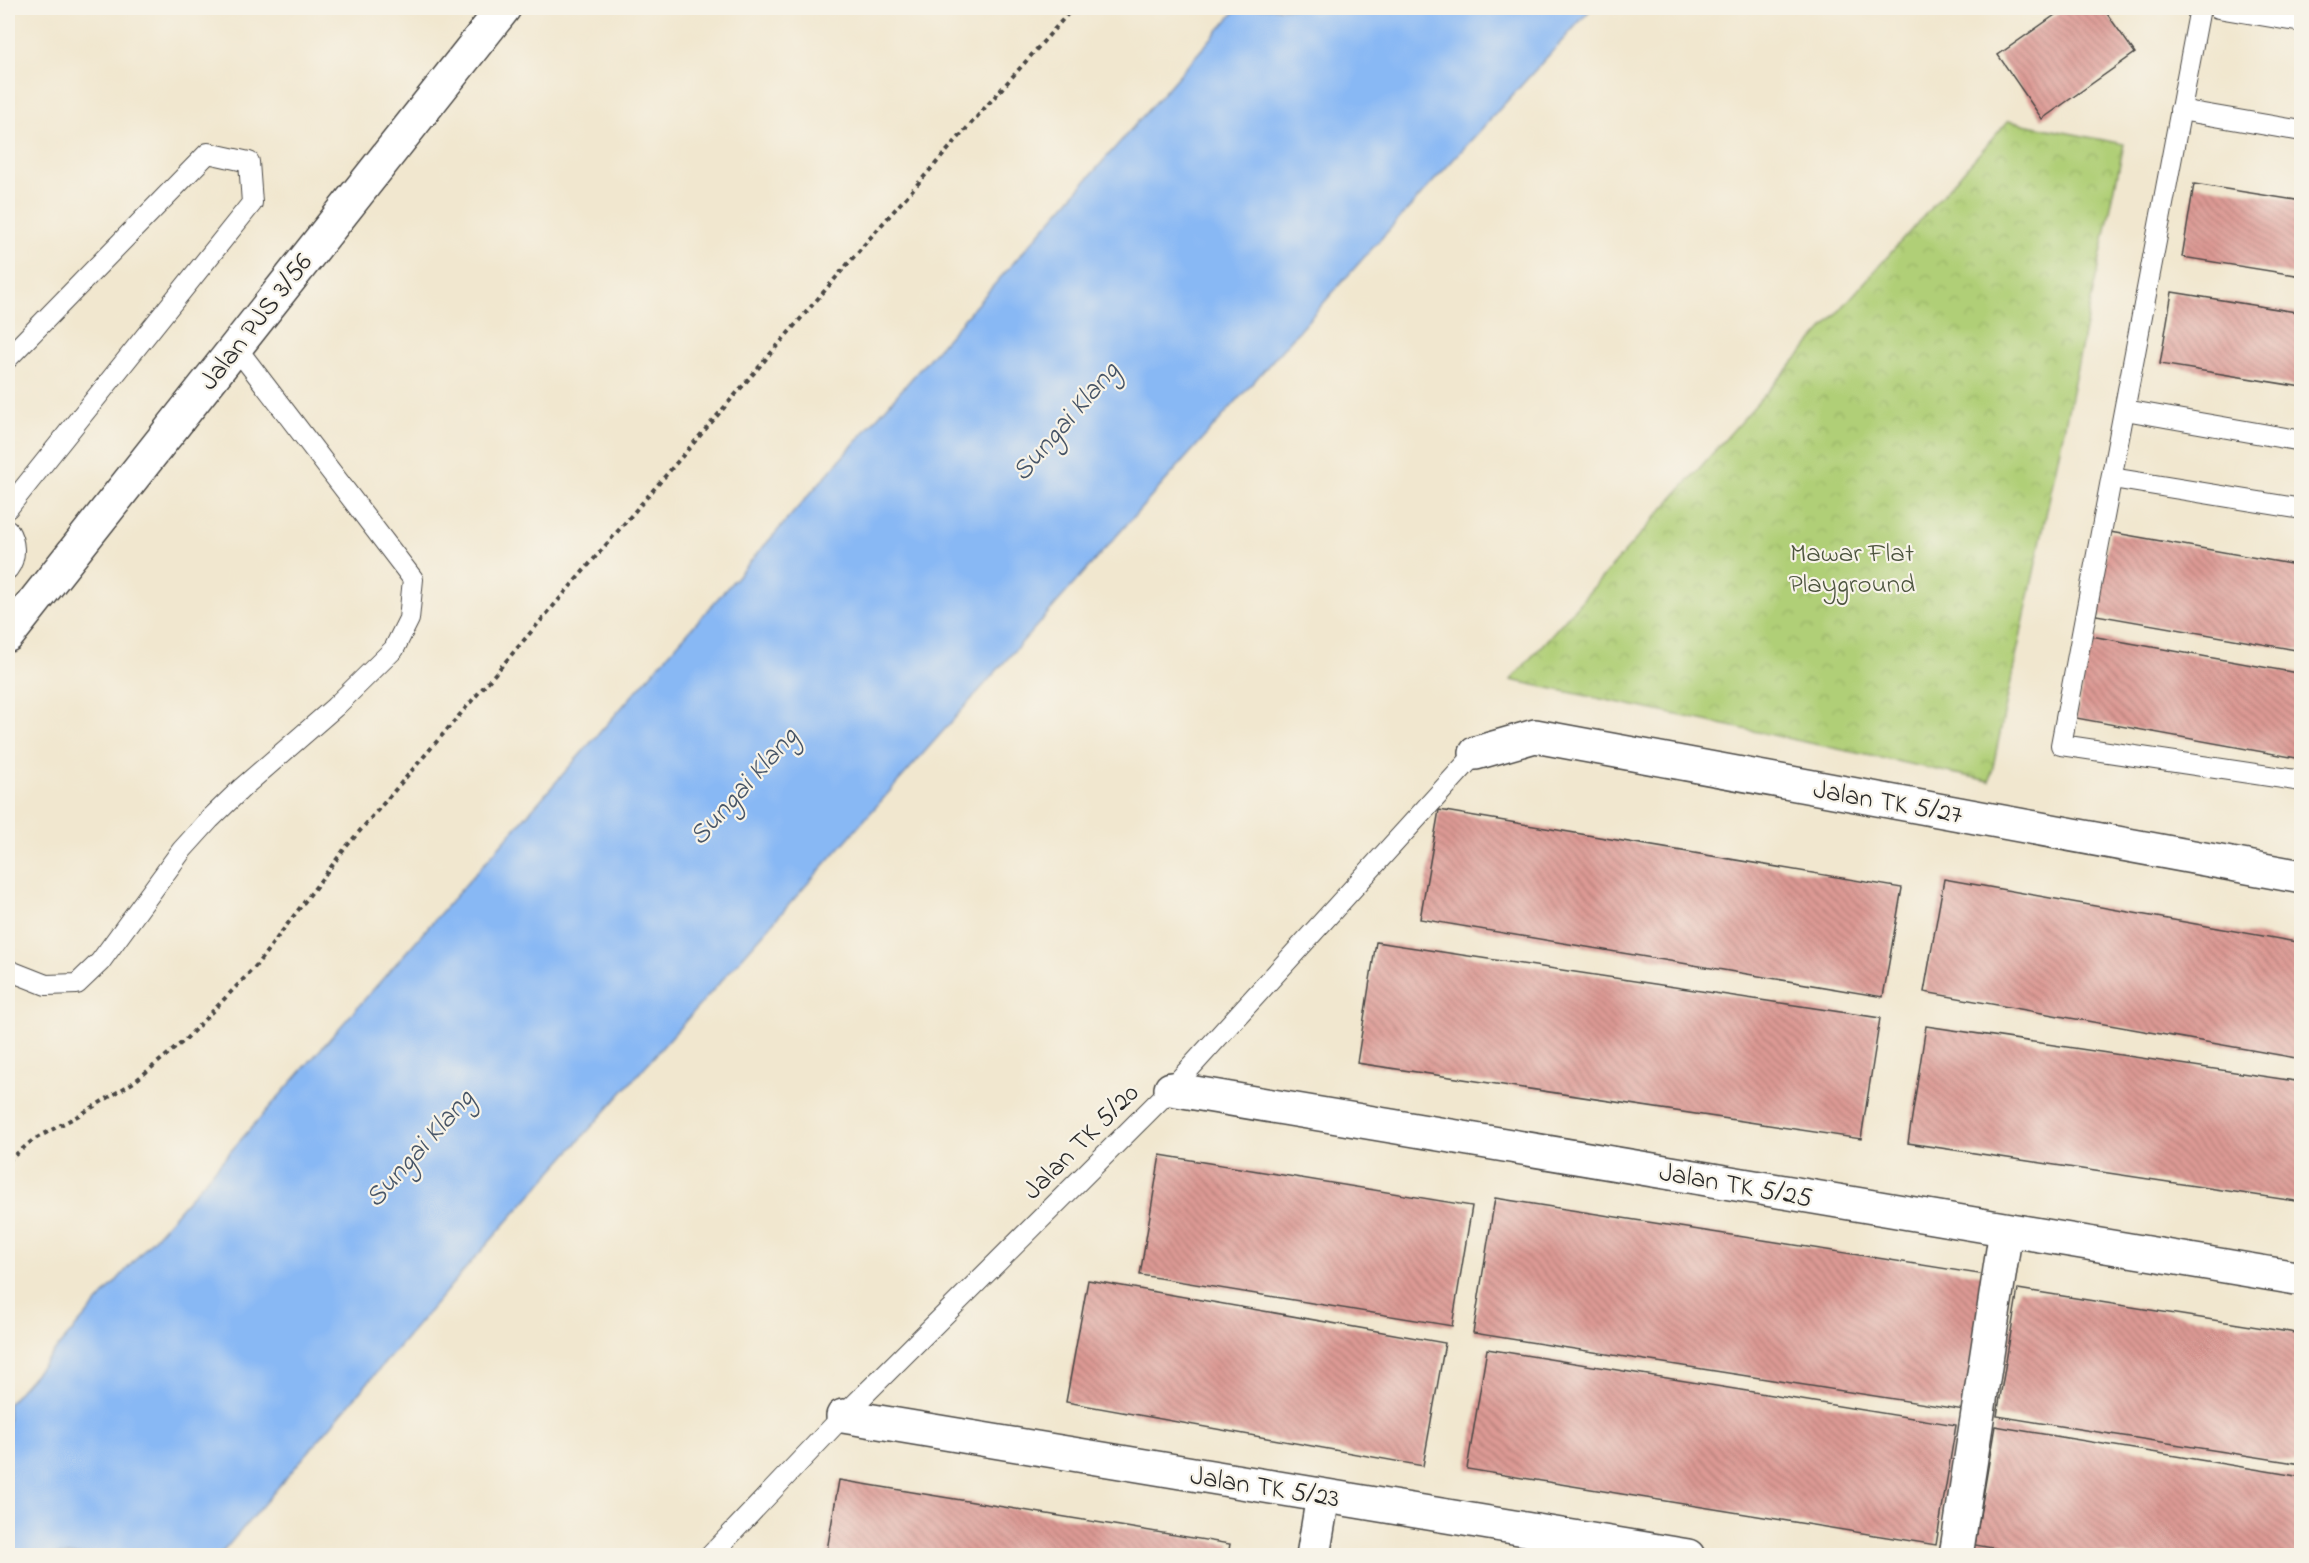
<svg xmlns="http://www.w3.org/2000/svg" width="2309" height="1563" font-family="'Indie Flower',sans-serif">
<defs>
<pattern id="park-crowns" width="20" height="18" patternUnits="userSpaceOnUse" patternTransform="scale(1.5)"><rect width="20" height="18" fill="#b0cf77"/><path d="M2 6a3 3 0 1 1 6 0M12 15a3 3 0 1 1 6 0" fill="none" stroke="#98b267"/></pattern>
<pattern id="building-back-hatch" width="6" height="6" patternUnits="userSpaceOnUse" patternTransform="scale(1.5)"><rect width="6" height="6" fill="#dd9a94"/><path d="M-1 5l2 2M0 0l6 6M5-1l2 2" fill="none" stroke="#b37e79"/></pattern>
</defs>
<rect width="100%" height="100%" fill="#f7f3e8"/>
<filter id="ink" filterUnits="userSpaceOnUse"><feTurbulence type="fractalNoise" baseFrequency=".0167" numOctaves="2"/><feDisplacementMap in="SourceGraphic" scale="12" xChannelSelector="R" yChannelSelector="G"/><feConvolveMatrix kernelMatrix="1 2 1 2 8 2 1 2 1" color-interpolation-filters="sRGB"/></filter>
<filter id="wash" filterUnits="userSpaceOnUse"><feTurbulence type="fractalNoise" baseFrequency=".008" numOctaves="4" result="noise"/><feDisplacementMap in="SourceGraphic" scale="24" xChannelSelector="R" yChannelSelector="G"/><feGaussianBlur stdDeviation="1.35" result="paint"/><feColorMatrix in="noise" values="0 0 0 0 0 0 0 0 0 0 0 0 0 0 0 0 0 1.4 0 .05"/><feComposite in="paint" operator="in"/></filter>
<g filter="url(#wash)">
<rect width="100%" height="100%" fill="#f1e7cf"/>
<polygon fill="url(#park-crowns)" stroke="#6e7d51" stroke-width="1.5" points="2008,121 2124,144 1990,781 1511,680"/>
<polygon fill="#88b8f4" stroke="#5a7290" stroke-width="1.5" points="1238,8 1592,8 1367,254 467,1267 220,1555 8,1555 8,1404"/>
<g id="blocks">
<g fill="url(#building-back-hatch)">
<polygon points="2065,8 2103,8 2135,53 2042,119 1998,55"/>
<polygon points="2194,184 2302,201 2302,276 2182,257"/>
<polygon points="2172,292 2302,313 2302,387 2160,364"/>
<polygon points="2110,532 2302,566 2302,651 2096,615"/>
<polygon points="2091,636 2302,674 2302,759 2076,718"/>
<polygon points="1439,810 1902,888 1883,997 1420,919"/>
<polygon points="1944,879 2302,943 2302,1059 1924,992"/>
<polygon points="1376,942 1880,1018 1861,1139 1357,1063"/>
<polygon points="1926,1026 2302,1082 2302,1202 1908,1143"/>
<polygon points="1160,1155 1472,1206 1452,1326 1140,1275"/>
<polygon points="1495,1198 1986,1275 1964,1410 1473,1333"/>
<polygon points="1088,1280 1445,1343 1423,1466 1066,1402"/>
<polygon points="2018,1289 2302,1334 2302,1464 1997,1416"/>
<polygon points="1487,1349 1956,1425 1936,1545 1467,1469"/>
<polygon points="1995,1426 2302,1477 2302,1556 2039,1556 1975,1545"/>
<polygon points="839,1480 1230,1544 1228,1556 826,1556"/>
</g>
</g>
</g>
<g filter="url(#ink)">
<use href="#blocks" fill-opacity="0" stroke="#494744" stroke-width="1.5"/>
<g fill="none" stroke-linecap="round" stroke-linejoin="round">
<g stroke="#494744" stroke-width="22">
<g id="lane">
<polyline points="2200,8 2061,745 2302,781"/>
<polyline points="2218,8 2302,22"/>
<polyline points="2180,110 2302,131"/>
<polyline points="8,358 208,153 249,162 252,203 8,508"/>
<polyline points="2125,410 2302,441"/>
<polyline points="2112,478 2302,509"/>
<path d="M8,530C15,541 17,557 8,569"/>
<polyline points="8,970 46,985 77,984 100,962 182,850 210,819 243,787 335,707 394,649 409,619 413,579 235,346"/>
<polyline points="710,1556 843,1416 1171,1089 1476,753"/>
</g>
</g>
<g stroke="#494744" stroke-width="36">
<g id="street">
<polyline points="8,635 504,8"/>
<polyline points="1476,753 1535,736 2302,877"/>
<polyline points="1171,1089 2302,1279"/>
<polyline points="843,1416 1688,1556"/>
<polyline points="1313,1556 1323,1496"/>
<polyline points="1956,1556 2006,1230"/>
</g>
</g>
<polyline stroke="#494744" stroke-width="4" stroke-dasharray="4.5 4.5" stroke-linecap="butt" points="8,1161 33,1140 83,1113 134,1082 185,1040 255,967 346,847 870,238 1073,8"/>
<use href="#lane" stroke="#fff" stroke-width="20"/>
<use href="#street" stroke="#fff" stroke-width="33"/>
</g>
</g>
<g text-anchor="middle" stroke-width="4.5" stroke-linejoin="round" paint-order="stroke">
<g font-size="27" fill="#2b2b2b" stroke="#f7f3e8">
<text transform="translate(255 321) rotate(-52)" y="9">Jalan PJS 3/56</text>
<text transform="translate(1888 801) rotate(10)" y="9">Jalan TK 5/27</text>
<text transform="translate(1080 1141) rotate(-45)" y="9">Jalan TK 5/20</text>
<text transform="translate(1736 1184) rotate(10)" y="9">Jalan TK 5/25</text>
<text transform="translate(1265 1486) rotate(9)" y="9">Jalan TK 5/23</text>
</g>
<g font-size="27" fill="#4c543e" stroke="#f7f3e8">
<text x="1852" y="561">Mawar Flat<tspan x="1852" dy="31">Playground</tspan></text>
</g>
<g font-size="28" font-style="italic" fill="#475567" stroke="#f7f3e8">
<text transform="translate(1064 420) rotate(-49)" y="10">Sungai Klang</text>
<text transform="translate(742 785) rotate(-48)" y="10">Sungai Klang</text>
<text transform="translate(418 1147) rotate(-48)" y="10">Sungai Klang</text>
</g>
</g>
<rect width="2309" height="1563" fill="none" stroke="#f7f3e8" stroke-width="30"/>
</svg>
